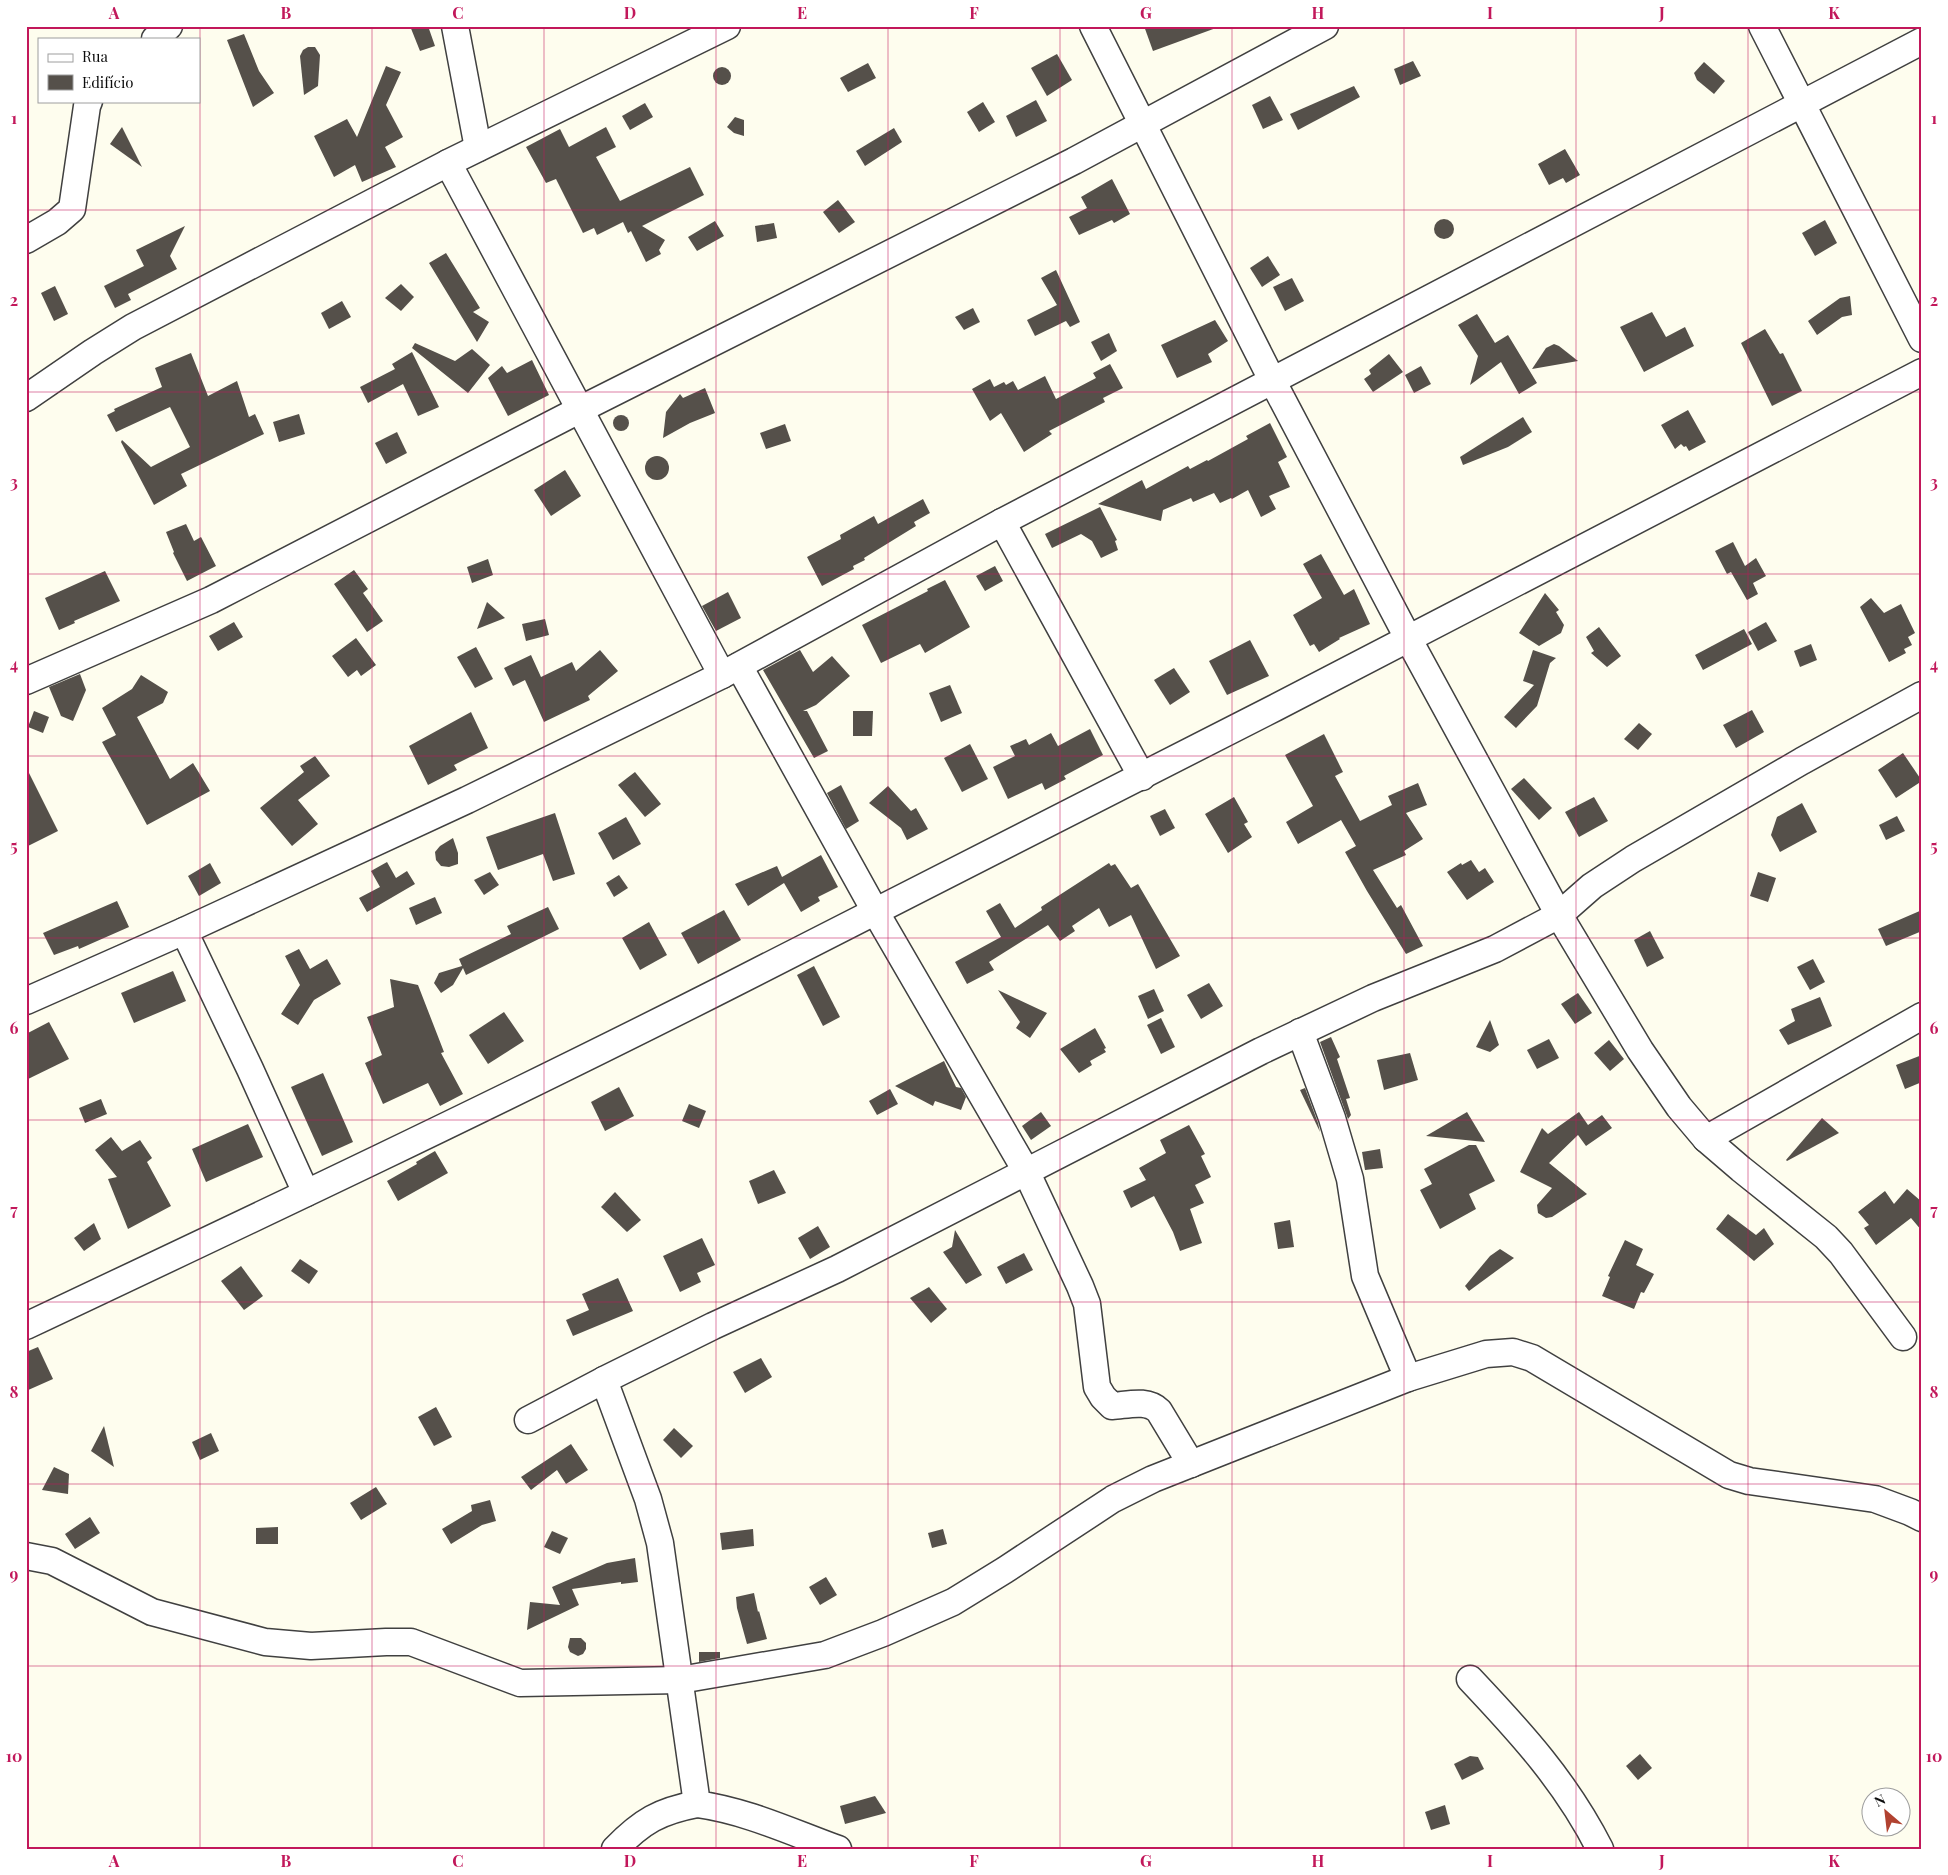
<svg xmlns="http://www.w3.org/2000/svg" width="1948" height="1875" font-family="'Playfair Display',serif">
<rect width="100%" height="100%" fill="#fefdee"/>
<g fill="#55504a">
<polygon points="410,26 428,26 435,46 420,51"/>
<polygon points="1144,26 1215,26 1216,28 1153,51"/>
<polygon points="244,34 259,71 274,93 253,107 227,40"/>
<polygon points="308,47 315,47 320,55 318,86 304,95 300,56 303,50"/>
<polygon points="1057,54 1072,80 1047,96 1031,68"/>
<polygon points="1413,61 1421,76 1400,85 1394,69"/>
<polygon points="1704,62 1725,81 1714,94 1697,80 1694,73"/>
<polygon points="868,63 876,78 848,92 840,78"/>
<polygon points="386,66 401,72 386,105 403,137 385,147 396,167 362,182 355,165 334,177 314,136 347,119 357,137"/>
<circle cx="722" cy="76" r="9"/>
<polygon points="1354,86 1360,97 1298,130 1290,114"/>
<polygon points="1270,96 1283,120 1263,129 1252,105"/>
<polygon points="1036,100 1047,121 1016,137 1006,116"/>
<polygon points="983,102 995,122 979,132 967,112"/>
<polygon points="645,103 653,117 630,130 622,116"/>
<polygon points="735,117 744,120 744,136 734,133 727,127"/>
<polygon points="122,127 142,167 110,144"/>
<polygon points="606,127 616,147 596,157 620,201 690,167 704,195 642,226 665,240 659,250 661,254 646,262 631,231 628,233 623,222 597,235 594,228 583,233 556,179 546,183 526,147 560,129 569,147"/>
<polygon points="894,128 902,142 865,166 856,151"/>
<polygon points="1565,149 1580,175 1566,183 1563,178 1549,185 1538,164"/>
<polygon points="1112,179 1130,214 1114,223 1112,220 1079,235 1069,217 1087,208 1081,197"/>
<polygon points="838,200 855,222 839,233 823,212"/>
<circle cx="1444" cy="229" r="10"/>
<polygon points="1825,220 1837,243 1815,256 1802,233"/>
<polygon points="715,221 724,236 697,251 688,237"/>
<polygon points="774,223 777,238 757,242 755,226"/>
<polygon points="185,226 170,256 177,269 128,294 131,300 115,308 104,286 144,266 136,250"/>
<polygon points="446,253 480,308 473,312 489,322 477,342 429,263"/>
<polygon points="1268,256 1280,275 1262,287 1250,268"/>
<polygon points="1056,270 1080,322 1070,327 1066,321 1035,336 1027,320 1057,305 1041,278"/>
<polygon points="1292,278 1304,301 1285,311 1273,287"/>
<polygon points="401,284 414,297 401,311 385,298"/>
<polygon points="55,286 68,314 54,321 41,293"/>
<polygon points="1850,296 1852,315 1842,317 1817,335 1808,321 1840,298"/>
<polygon points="342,301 351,317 329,329 321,313"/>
<polygon points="973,308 980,322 964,330 955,317"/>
<polygon points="1652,312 1666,337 1685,327 1694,346 1644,372 1620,327"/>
<polygon points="1477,314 1495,343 1508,335 1537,383 1519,394 1501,362 1470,385 1478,356 1458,325"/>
<polygon points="1215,320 1228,341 1208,354 1212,362 1177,378 1161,345"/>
<polygon points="1765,329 1780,354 1783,353 1802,391 1772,406 1741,343"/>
<polygon points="1109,333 1117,351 1101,361 1091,342"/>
<polygon points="415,343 455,361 472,349 490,365 468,393 412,348"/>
<polygon points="1554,344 1559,346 1578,361 1532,369 1546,348"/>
<polygon points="412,352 439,407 418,416 403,384 368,403 360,387 395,369 392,364"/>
<polygon points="191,353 208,396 237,381 249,417 255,414 264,434 181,474 187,486 154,505 121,442 122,440 151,467 190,447 170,407 116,432 107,415 115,411 114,409 162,387 155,368"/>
<polygon points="1389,354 1403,372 1373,392 1364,379 1371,374 1369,370"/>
<polygon points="532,360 549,395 508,416 488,378 502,366 507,373"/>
<polygon points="1110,364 1123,388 1103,398 1105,402 1049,431 1052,434 1024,452 1001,413 990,421 972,389 990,379 994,387 1004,382 1006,385 1013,381 1018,390 1045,376 1056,399 1096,378 1093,373"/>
<polygon points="1421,366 1431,384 1414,393 1405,375"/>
<polygon points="705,388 715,413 690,423 663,438 666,412 680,394 683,398"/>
<polygon points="1688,410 1706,442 1689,451 1686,446 1684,447 1681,444 1675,449 1661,425"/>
<polygon points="299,414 305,434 279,442 273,422"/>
<circle cx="621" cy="423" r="8"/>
<polygon points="1523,417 1532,432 1508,447 1463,465 1460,457"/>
<polygon points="1270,423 1287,457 1278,462 1290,487 1269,496 1276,509 1261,517 1248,490 1232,499 1231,498 1220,503 1214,493 1193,502 1191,498 1163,510 1161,521 1098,504 1142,480 1146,489 1188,466 1190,469 1207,460 1208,461 1248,439 1246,436"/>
<polygon points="785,424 791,441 766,449 760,433"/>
<polygon points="397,432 407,453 386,464 375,443"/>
<circle cx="657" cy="468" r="12"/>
<polygon points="565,470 581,496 551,516 534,490"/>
<polygon points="923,499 930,513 914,522 916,526 864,558 865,560 853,566 854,569 822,586 807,557 841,539 840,535 874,516 878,524"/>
<polygon points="1100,507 1117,540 1115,541 1118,550 1101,558 1092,541 1081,534 1052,548 1045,534"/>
<polygon points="186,524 194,541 201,537 216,566 187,581 173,553 174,552 166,532"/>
<polygon points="1733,542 1745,566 1756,558 1766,576 1753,583 1758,594 1747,600 1731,572 1727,574 1715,551"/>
<polygon points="1321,554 1344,595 1354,589 1370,624 1339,638 1340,639 1319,652 1314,644 1310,646 1293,615 1322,598 1303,564"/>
<polygon points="488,559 493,575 472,583 467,567"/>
<polygon points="995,566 1003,581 985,591 976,576"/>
<polygon points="354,570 368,589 363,593 383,621 367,632 334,584"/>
<polygon points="105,571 120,601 74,621 75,623 59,630 45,598"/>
<polygon points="945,580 970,627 925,653 920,644 881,663 862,625 928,591 927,589"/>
<polygon points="728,592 741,618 716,631 702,606"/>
<polygon points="1545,593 1559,610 1556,612 1564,625 1561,633 1539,646 1519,633"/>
<polygon points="1871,598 1884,613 1901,604 1915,633 1908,637 1912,645 1904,649 1906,653 1889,662 1860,607"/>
<polygon points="487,602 505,618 477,629"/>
<polygon points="545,619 549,635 526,641 522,624"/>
<polygon points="234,622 243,637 218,651 209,636"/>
<polygon points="1766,622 1777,641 1758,651 1748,632"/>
<polygon points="1599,627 1621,656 1607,667 1591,653 1594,651 1586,637"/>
<polygon points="1744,629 1752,644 1703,670 1695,655"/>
<polygon points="356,638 376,665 361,676 357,670 348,677 332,656"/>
<polygon points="1250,640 1269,676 1227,695 1209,661"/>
<polygon points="1811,644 1817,660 1800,667 1794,651"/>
<polygon points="476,647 493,679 475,688 457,657"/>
<polygon points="600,650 618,671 588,696 590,700 544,722 525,680 513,686 504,668 531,655 541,677 572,662 576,671"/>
<polygon points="800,650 813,672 832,656 850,676 816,705 803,711 807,711 828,751 814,758 763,670"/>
<polygon points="1533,650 1556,658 1550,663 1537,706 1516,728 1504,717 1534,685 1523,681"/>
<polygon points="1174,668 1190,692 1170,705 1154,680"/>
<polygon points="80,674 86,690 73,721 61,716 49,687"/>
<polygon points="141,675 168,692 163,703 137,717 170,779 193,763 210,791 147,825 102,742 116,735 102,708 132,689"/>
<polygon points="950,685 962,713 941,722 929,693"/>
<polygon points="1752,710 1764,732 1736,748 1723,725"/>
<polygon points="34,711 49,717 43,733 28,727"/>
<polygon points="853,711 873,711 872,736 853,736"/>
<polygon points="471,712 488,748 454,765 457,770 428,785 409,746"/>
<polygon points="1639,723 1652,734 1638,750 1624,739"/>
<polygon points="1090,729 1103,755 1064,776 1066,779 1045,790 1042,783 1008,799 993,767 1015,756 1010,746 1026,739 1029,745 1051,733 1058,746"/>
<polygon points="1324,734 1343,772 1335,776 1360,821 1392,805 1388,796 1418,783 1427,805 1406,813 1423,839 1404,851 1406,855 1373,870 1397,908 1401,905 1423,946 1406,954 1367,891 1345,852 1356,846 1341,820 1298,844 1286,822 1313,806 1285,755"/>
<polygon points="970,744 988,779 962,792 944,758"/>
<polygon points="1903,753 1922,781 1896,798 1878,770"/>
<polygon points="315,756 330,776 298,800 318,824 292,846 260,808 304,772 300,766"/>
<polygon points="26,767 58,831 26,847"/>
<polygon points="635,772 661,804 645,817 618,785"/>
<polygon points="1524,778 1552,808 1539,820 1511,789"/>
<polygon points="841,785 859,821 846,829 827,793"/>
<polygon points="888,786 911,811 916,808 928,829 907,840 901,828 869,803"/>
<polygon points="1234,797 1248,822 1244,824 1252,837 1228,853 1205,814"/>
<polygon points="1594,797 1608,821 1579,837 1565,812"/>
<polygon points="1802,803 1817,832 1780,852 1771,835 1777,817"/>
<polygon points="1165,809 1175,828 1160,836 1150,816"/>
<polygon points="555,813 575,874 553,881 543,854 498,870 486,837"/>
<polygon points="1897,816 1905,831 1886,840 1879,825"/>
<polygon points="626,817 641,844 613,860 598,833"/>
<polygon points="453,838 458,853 458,864 449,867 441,866 436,860 435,852 440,846"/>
<polygon points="821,855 838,887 818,897 820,901 801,912 784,883 748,906 735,884 777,866 782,877"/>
<polygon points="1471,860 1479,872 1485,868 1494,882 1467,900 1447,872 1461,863 1462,865"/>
<polygon points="387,862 396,878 407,871 415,884 367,912 359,898 380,887 371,871"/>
<polygon points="210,863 221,883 199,896 188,876"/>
<polygon points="1109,863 1111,866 1115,864 1131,888 1138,884 1180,956 1156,969 1131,915 1109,927 1099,908 1072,926 1075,931 1060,941 1048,925 989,962 994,970 967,984 955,962 1001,937 986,911 1000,903 1015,928 1042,910 1041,907"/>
<polygon points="490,872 499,885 484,895 474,880"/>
<polygon points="1758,872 1776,878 1768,902 1750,896"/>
<polygon points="619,875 628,888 614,897 606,883"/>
<polygon points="435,897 442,913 416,925 409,908"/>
<polygon points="117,901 129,927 79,949 78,946 54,955 43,933"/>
<polygon points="548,907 559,929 466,975 463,968 453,985 441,993 434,983 439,973 462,966 459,959 511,934 507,926"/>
<polygon points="724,910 741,940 698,964 681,933"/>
<polygon points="1922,910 1922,931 1886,946 1878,929"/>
<polygon points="649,922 667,955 640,970 622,938"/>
<polygon points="1650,931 1664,958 1647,967 1634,940"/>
<polygon points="299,949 310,969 327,959 341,984 314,1000 298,1025 281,1014 300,985 285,956"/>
<polygon points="1813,959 1825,982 1810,990 1797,967"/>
<polygon points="814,966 840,1017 823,1026 797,975"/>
<polygon points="173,971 186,1001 134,1023 121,993"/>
<polygon points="390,979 418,985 444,1052 441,1053 463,1094 440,1106 428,1083 383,1104 365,1063 382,1055 367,1017 394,1007"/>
<polygon points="1209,983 1223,1006 1201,1019 1187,995"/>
<polygon points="1154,989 1164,1011 1148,1019 1138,996"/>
<polygon points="998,990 1047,1013 1030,1038 1016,1028 1020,1022"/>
<polygon points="1578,993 1592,1013 1575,1024 1561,1004"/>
<polygon points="1820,997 1832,1026 1788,1045 1779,1030 1795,1021 1791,1009"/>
<polygon points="504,1012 524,1041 488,1064 469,1035"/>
<polygon points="1161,1018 1175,1047 1161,1054 1147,1025"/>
<polygon points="1490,1020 1499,1045 1490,1052 1476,1047"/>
<polygon points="49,1022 69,1059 26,1080 26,1034"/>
<polygon points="1095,1028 1106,1048 1104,1049 1106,1052 1090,1061 1092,1065 1079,1073 1060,1049"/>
<polygon points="1331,1037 1340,1057 1337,1059 1350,1098 1346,1099 1351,1115 1348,1119 1320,1042"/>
<polygon points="1549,1039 1559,1058 1537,1069 1527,1050"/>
<polygon points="1609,1040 1624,1059 1610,1071 1594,1053"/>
<polygon points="1410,1053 1418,1080 1384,1090 1377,1060"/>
<polygon points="1922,1055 1922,1082 1905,1089 1896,1065"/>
<polygon points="944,1061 956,1087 961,1088 966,1097 961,1110 935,1101 933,1106 895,1086"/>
<polygon points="323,1073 353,1142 322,1156 291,1087"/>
<polygon points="619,1087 634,1116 605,1131 591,1102"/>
<polygon points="1305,1088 1318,1123 1320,1132 1300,1090"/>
<polygon points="890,1089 898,1104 877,1115 869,1101"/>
<polygon points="101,1099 107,1114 85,1123 79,1108"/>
<polygon points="689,1104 706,1111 699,1128 682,1121"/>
<polygon points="1041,1112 1051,1126 1031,1140 1022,1126"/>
<polygon points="1467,1112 1485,1142 1426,1136"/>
<polygon points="1579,1112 1588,1125 1602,1115 1612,1128 1586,1146 1578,1135 1549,1163 1587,1194 1552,1217 1546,1218 1538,1213 1537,1205 1552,1188 1520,1172 1542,1128 1548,1134"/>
<polygon points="1822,1118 1839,1133 1787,1161 1786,1160"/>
<polygon points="248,1124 263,1157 206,1182 192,1149"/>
<polygon points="1189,1125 1205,1154 1201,1156 1211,1177 1195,1185 1204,1203 1190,1209 1202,1243 1180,1251 1173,1232 1154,1196 1131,1208 1123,1191 1146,1180 1139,1168 1166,1153 1160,1140"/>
<polygon points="111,1137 122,1151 140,1140 152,1158 147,1162 171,1206 128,1229 108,1179 117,1177 95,1150"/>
<polygon points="1469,1145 1476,1145 1495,1181 1469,1194 1476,1209 1440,1229 1420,1190 1432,1184 1424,1169"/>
<polygon points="1380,1149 1383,1168 1365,1170 1362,1152"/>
<polygon points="435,1151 448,1173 398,1201 387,1181 417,1164 416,1162"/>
<polygon points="774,1170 786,1193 758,1204 749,1181"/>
<polygon points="1907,1189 1922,1202 1922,1231 1911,1218 1876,1245 1864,1228 1869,1225 1858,1212 1885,1191 1894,1204"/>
<polygon points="615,1192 641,1220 627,1232 601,1207"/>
<polygon points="1728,1214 1756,1235 1764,1228 1774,1244 1754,1261 1716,1229"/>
<polygon points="1290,1220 1294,1247 1278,1249 1274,1223"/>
<polygon points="94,1223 101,1239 84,1251 74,1238"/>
<polygon points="818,1226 830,1247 810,1259 798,1238"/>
<polygon points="955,1230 982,1275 966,1284 943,1252 952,1247"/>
<polygon points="702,1238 715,1265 697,1273 701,1282 680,1292 663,1256"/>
<polygon points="1625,1240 1643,1249 1636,1265 1654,1274 1644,1293 1641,1292 1634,1309 1602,1296 1610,1277 1608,1276"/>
<polygon points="1500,1249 1514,1258 1469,1291 1465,1286 1490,1256"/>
<polygon points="1024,1253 1033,1270 1006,1284 997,1267"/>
<polygon points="300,1259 318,1271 309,1284 291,1271"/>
<polygon points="241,1266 263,1296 244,1310 221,1281"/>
<polygon points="618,1278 633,1311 573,1336 566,1320 589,1310 582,1294"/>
<polygon points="929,1287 947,1309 931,1323 910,1298"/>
<polygon points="38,1347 53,1379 26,1391 26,1352"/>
<polygon points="761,1358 772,1377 745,1393 733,1372"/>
<polygon points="436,1407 452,1437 434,1446 418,1417"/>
<polygon points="104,1426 114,1467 91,1451"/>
<polygon points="674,1428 693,1446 681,1458 663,1440"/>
<polygon points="211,1433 219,1451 200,1460 192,1442"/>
<polygon points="571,1444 588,1470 566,1484 557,1470 531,1490 521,1477"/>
<polygon points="54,1467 69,1474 68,1494 42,1490"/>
<polygon points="376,1487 387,1504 361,1520 350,1503"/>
<polygon points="490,1500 496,1521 482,1525 451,1544 442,1529 472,1511 471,1505"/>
<polygon points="90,1517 100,1533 75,1549 65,1534"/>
<polygon points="278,1527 278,1544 256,1544 256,1528"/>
<polygon points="753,1529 754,1546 722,1550 720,1533"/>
<polygon points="943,1529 947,1544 932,1548 928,1533"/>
<polygon points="552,1531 568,1538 560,1554 544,1547"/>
<polygon points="635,1558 638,1582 621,1584 621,1582 572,1589 579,1605 527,1630 530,1602 560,1605 552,1587 607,1563"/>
<polygon points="826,1577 837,1595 820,1605 809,1587"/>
<polygon points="754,1593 758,1612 759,1611 767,1639 747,1644 737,1608 736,1597"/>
<polygon points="570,1638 581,1638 586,1643 586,1649 583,1654 578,1656 570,1652 568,1647"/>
<polygon points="699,1652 720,1652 720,1658 699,1662"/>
<polygon points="1640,1754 1652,1768 1638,1780 1626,1766"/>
<polygon points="1470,1756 1478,1757 1484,1769 1462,1780 1454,1764"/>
<polygon points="875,1796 886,1813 845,1824 840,1806"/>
<polygon points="1445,1805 1450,1824 1431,1830 1425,1812"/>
</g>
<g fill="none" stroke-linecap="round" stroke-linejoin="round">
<g stroke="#404040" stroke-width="29">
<g id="minor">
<polyline points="455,26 478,148"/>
<polyline points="1093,26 1272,380 1409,640 1559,915 1640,1050 1679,1107 1706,1139 1922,1016"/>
<polyline points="1762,26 1922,339"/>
<polyline points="155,39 169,26"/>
<polyline points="448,163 722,675"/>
<polyline points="26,240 57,222 72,209 87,106 89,101"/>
<polyline points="26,398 93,352 133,327 448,163 727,26"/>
<polyline points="1002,522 1142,777"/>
<path d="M739,666L875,911L1026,1171L1080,1286L1087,1304L1097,1387L1103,1397L1112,1406C1128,1405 1147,1399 1159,1411L1191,1464"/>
<polyline points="26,681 211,600 581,409 1074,161 1325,26"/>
<polyline points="184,931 250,1069 306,1193"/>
<polyline points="26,1001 184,931 467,800 722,675 1002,522 1922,41"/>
<polyline points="1300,1032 1332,1118 1350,1179 1365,1276 1408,1378"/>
<polyline points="1706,1139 1741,1169 1826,1237 1841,1253 1903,1337"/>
<path d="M26,1326C261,1215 496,1104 727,987C1127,785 1525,580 1922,372"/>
<path d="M604,1380L648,1499L660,1543L697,1804C747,1811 791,1832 838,1849"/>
<polyline points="528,1420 604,1380 713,1326 837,1269 1261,1051 1373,998 1495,949 1559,915 1592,886 1633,859 1802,761 1922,695"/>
<polyline points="26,1556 52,1561 152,1612 265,1642 311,1646 386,1642 411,1642 520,1683 680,1680 825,1655 883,1633 953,1602 1005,1570 1113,1499 1153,1479 1408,1378 1486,1354 1513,1352 1532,1358 1729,1475 1749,1481 1875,1499 1910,1512 1922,1518"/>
<path d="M1470,1679C1521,1733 1566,1782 1600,1849"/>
<path d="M615,1849C642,1821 660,1811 697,1804"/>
</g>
</g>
<use href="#minor" stroke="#fff" stroke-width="26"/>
</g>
<path fill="none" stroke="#c2185b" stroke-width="1" stroke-opacity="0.55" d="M200,26V1849M372,26V1849M544,26V1849M716,26V1849M888,26V1849M1060,26V1849M1232,26V1849M1404,26V1849M1576,26V1849M1748,26V1849M26,210H1922M26,392H1922M26,574H1922M26,756H1922M26,938H1922M26,1120H1922M26,1302H1922M26,1484H1922M26,1666H1922"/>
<rect width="1948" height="1875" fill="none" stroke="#ffffff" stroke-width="55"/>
<rect x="38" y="38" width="162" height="65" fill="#ffffff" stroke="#9e9e9e"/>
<rect x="48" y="54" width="25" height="8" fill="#ffffff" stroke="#9e9e9e"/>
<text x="82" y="62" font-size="15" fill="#0d0d0d">Rua</text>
<rect x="48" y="75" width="25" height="15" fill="#55504a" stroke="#9e9e9e"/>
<text x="82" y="88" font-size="15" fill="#0d0d0d">Edifício</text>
<g transform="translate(1886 1812) rotate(332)"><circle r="24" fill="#ffffff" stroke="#9e9e9e"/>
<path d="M0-4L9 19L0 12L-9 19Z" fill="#b14230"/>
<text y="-8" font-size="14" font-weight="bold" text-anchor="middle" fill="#0d0d0d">N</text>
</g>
<rect x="28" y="28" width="1892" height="1820" fill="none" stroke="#c2185b" stroke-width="2"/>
<g font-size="16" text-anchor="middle" font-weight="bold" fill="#c2185b">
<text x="114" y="19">A</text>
<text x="286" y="19">B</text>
<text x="458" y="19">C</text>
<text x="630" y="19">D</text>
<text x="802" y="19">E</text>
<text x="974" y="19">F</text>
<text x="1146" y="19">G</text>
<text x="1318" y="19">H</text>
<text x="1490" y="19">I</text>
<text x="1662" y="19">J</text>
<text x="1834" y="19">K</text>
<text x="14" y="124">1</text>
<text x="1934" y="124">1</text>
<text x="14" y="306">2</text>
<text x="1934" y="306">2</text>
<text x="14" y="488">3</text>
<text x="1934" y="488">3</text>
<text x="14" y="670">4</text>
<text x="1934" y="670">4</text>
<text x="14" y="852">5</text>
<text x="1934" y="852">5</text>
<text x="14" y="1034">6</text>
<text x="1934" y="1034">6</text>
<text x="14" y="1216">7</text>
<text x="1934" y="1216">7</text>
<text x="14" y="1398">8</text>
<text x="1934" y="1398">8</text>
<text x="14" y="1580">9</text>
<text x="1934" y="1580">9</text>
<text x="14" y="1762">10</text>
<text x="1934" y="1762">10</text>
<text x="114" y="1867">A</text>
<text x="286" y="1867">B</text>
<text x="458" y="1867">C</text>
<text x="630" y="1867">D</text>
<text x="802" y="1867">E</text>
<text x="974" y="1867">F</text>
<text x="1146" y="1867">G</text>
<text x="1318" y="1867">H</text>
<text x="1490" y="1867">I</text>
<text x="1662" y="1867">J</text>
<text x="1834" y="1867">K</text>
</g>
</svg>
